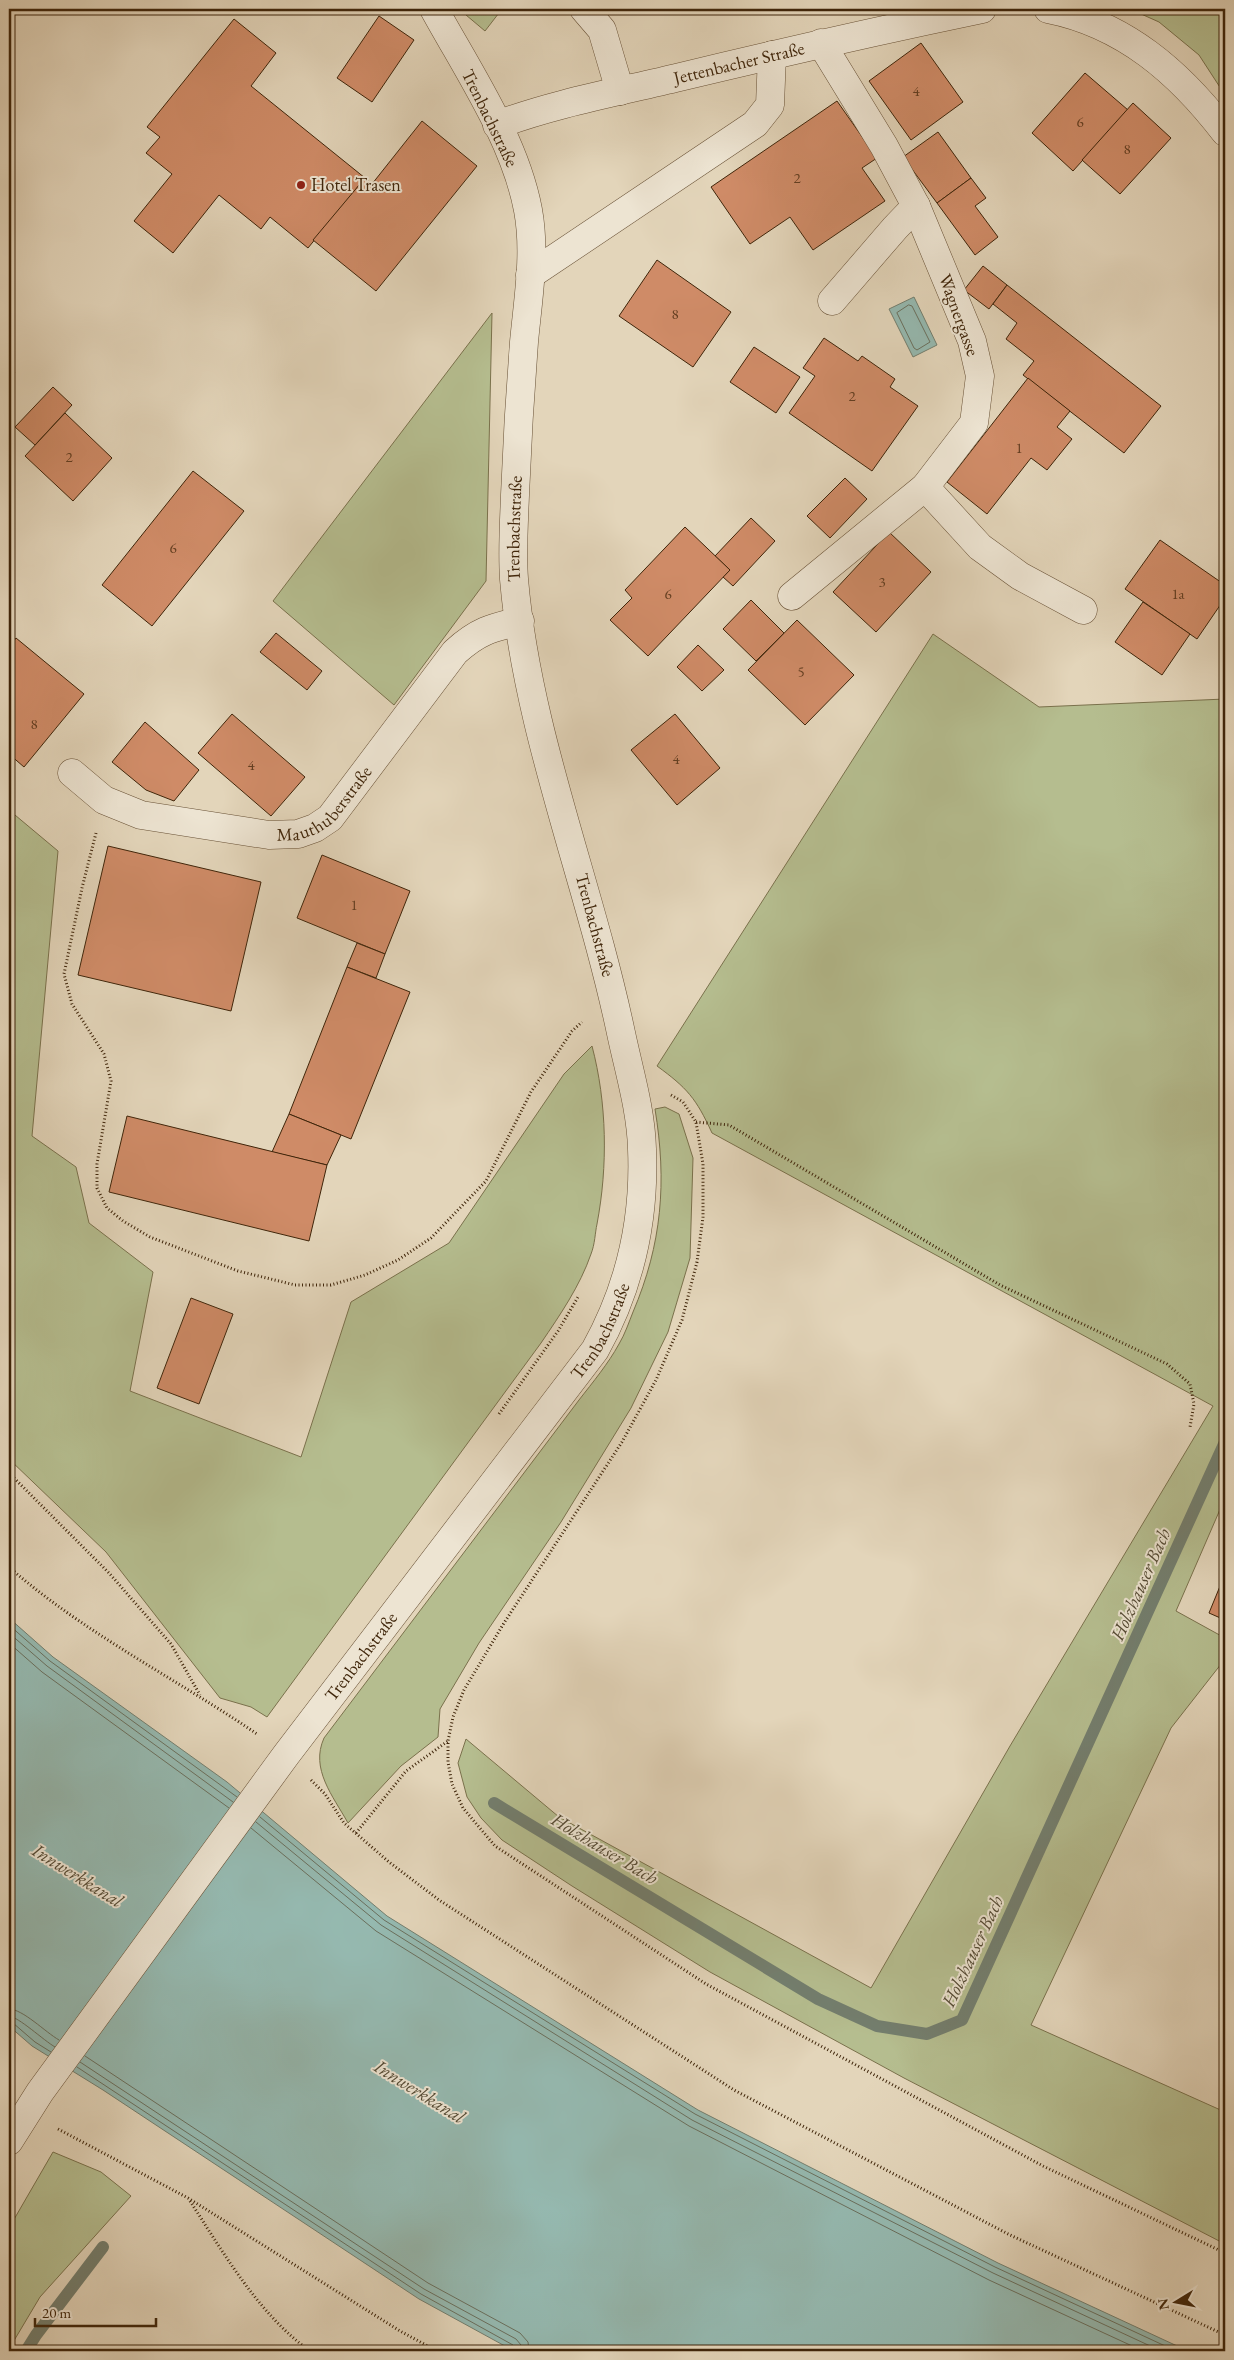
<svg xmlns="http://www.w3.org/2000/svg" width="1234" height="2360" font-family="'EB Garamond',serif">
<rect width="100%" height="100%" fill="#e3d5ba"/>
<filter id="stains"><feTurbulence type="fractalNoise" baseFrequency=".004" numOctaves="4"/><feColorMatrix values="0 0 0 0 .2 0 0 0 0 .09 0 0 0 0 .02 0 0 0 .5 -.17"/></filter>
<radialGradient id="worn" r=".72"><stop offset=".6" stop-color="#630" stop-opacity="0"/><stop offset="1" stop-color="#630" stop-opacity=".3"/></radialGradient>
<g fill="#b5bd8f" stroke="#7a714c">
<polygon points="462,9 502,9 485,31 466,15"/>
<polygon points="1130,9 1225,9 1225,95 1199,55 1159,22"/>
<polygon points="492,313 486,581 394,705 273,601"/>
<path d="M933,634L1039,707L1225,699V1498L1176,1611L1225,1638V1659L1171,1728L1031,2025L1225,2112V2244L904,2078L710,1972L572,1886L502,1840L481,1818L467,1797L458,1763L466,1739L559,1817L871,1988L1010,1746L1213,1406L712,1133C696,1098 687,1088 657,1066Z"/>
<path d="M9,810L58,851L32,1136L76,1167L89,1223L153,1272L130,1391L301,1457L351,1302L449,1243L564,1074L592,1046C607,1103 608,1166 597,1224C595,1233 595,1244 591,1254C580,1286 560,1315 541,1343L267,1717L251,1707L220,1698L106,1552L9,1459Z"/>
<path d="M665,1107L679,1114L693,1158L690,1258L668,1332L631,1408L561,1522L479,1643L440,1709L438,1737L401,1766L348,1823C333,1796 310,1769 324,1738L579,1400C593,1382 608,1364 619,1344C625,1334 629,1322 633,1312C662,1244 667,1182 655,1109Z"/>
<polygon points="53,2152 101,2172 131,2196 40,2297 9,2349 9,2228"/>
</g>
<g fill="#95b9b0" stroke="#737e6e">
<polygon points="914,297 937,345 913,357 889,309"/>
<polygon points="9,1618 53,1657 227,1782 387,1916 698,2110 998,2263 1188,2351 514,2351 419,2299 103,2090 32,2046 9,2026"/>
</g>
<g fill="none" stroke-linecap="round" stroke-linejoin="round">
<g stroke="#6a6f5d" stroke-width="1">
<polygon points="909,305 912,306 930,342 917,350 914,348 897,313"/>
<polyline points="9,1625 50,1661 237,1797"/>
<polyline points="9,1633 47,1666 233,1802"/>
<polyline points="9,1643 42,1672 229,1808"/>
<polyline points="260,1817 384,1920 695,2114 995,2267 1176,2351"/>
<polyline points="256,1822 381,1925 692,2120 993,2273 1161,2351"/>
<polyline points="251,1828 376,1931 689,2126 989,2280 1143,2351"/>
<path d="M9,2009C23,2009 45,2032 59,2040"/>
<path d="M9,2016C19,2017 43,2040 55,2047"/>
<polyline points="9,2022 13,2023 35,2042 51,2052"/>
<polyline points="85,2056 428,2283 520,2333 528,2342 529,2351"/>
<polyline points="80,2062 424,2289 516,2339 521,2345 522,2351"/>
<polyline points="77,2067 421,2294 513,2345 516,2351"/>
</g>
<g stroke="#737e6e" stroke-width="12">
<polyline points="494,1803 818,1999 877,2026 927,2034 962,2020 1225,1442"/>
<polyline points="26,2351 36,2335 103,2247"/>
</g>
</g>
<g fill="#cf8b67" stroke="#3f250a">
<polygon points="379,16 414,40 372,102 337,78"/>
<polygon points="234,19 276,53 251,86 365,178 308,248 270,217 261,229 219,195 173,253 134,221 172,174 146,153 160,137 147,127"/>
<polygon points="921,43 963,102 911,140 869,81"/>
<polygon points="1085,73 1128,110 1073,171 1032,133"/>
<polygon points="837,101 877,158 862,168 885,201 813,250 790,217 750,244 711,187"/>
<polygon points="1133,103 1171,138 1120,194 1082,160"/>
<polygon points="422,121 477,166 376,291 313,240 365,178 372,184"/>
<polygon points="938,132 971,178 937,203 903,157"/>
<polygon points="971,178 986,198 975,206 998,237 975,255 937,203"/>
<polygon points="657,260 731,312 693,367 619,316"/>
<polygon points="983,266 1007,285 989,309 964,290"/>
<polygon points="1007,285 1161,406 1124,453 1023,375 1034,361 1006,339 1017,323 993,304"/>
<polygon points="824,338 858,361 862,356 895,379 890,387 918,406 872,471 789,413 815,376 803,368"/>
<polygon points="754,347 800,377 776,413 730,382"/>
<polygon points="9,367 15,372 9,379"/>
<polygon points="1028,378 1070,411 1057,427 1072,439 1047,470 1031,458 987,514 947,482"/>
<polygon points="53,387 72,405 35,445 15,427"/>
<polygon points="65,413 112,458 73,501 25,456"/>
<polygon points="193,471 244,511 152,626 102,585"/>
<polygon points="845,478 867,499 830,538 807,516"/>
<polygon points="751,518 775,541 733,586 723,577 730,570 715,556"/>
<polygon points="685,527 730,570 648,656 610,620 632,598 625,590"/>
<polygon points="889,532 931,572 876,632 833,592"/>
<polygon points="1160,540 1225,585 1225,598 1197,639 1125,589"/>
<polygon points="751,600 784,633 756,661 723,629"/>
<polygon points="1143,602 1190,634 1162,675 1115,642"/>
<polygon points="797,620 854,675 805,725 748,670"/>
<polygon points="276,633 322,671 307,690 260,652"/>
<polygon points="16,638 84,694 24,767 9,754 9,647"/>
<polygon points="698,645 724,670 702,691 677,667"/>
<polygon points="232,714 305,777 271,816 198,753"/>
<polygon points="675,714 720,768 677,805 631,750"/>
<polygon points="145,722 199,770 174,801 146,790 112,762"/>
<polygon points="108,846 261,882 231,1011 78,975"/>
<polygon points="322,855 410,891 385,954 297,918"/>
<polygon points="357,943 385,954 376,978 347,967"/>
<polygon points="347,967 410,992 351,1139 289,1114"/>
<polygon points="289,1114 341,1135 327,1165 272,1152"/>
<polygon points="127,1116 327,1165 309,1241 109,1192"/>
<polygon points="191,1298 233,1314 199,1404 157,1388"/>
<polygon points="1225,1574 1225,1620 1209,1613"/>
</g>
<g fill="none" stroke-linecap="round" stroke-linejoin="round">
<g stroke="#685136" stroke-width="29">
<g id="minor">
<polyline points="584,9 602,30 620,91"/>
<path d="M1048,9C1124,24 1179,72 1225,132"/>
<path id="s1" d="M497,125C556,103 618,92 680,77C780,53 881,30 982,9"/>
<polyline points="530,275 755,124 770,105 772,55"/>
<polyline points="832,301 895,228 916,206"/>
<polyline points="925,487 980,547 1020,576 1083,610"/>
<polyline points="792,596 925,487 974,423 980,376 972,341 916,206 884,146 821,43"/>
<path id="s2" d="M72,773L104,800L141,815L269,835L298,834L315,828L330,818L455,652C478,631 491,628 520,621"/>
<path id="s3" d="M9,2141L40,2092L286,1755L595,1350C629,1289 645,1220 642,1149C641,1110 629,1071 621,1033C589,881 527,733 514,579C512,551 514,523 515,495C517,444 520,393 524,342C528,299 536,253 528,210C515,140 468,71 434,9"/>
</g>
</g>
<g stroke="#3f250a" stroke-width="3" stroke-dasharray="1 2.5" stroke-linecap="butt">
<polyline points="96,833 82,888 64,974 72,1004 104,1054 111,1081 97,1164 97,1188 107,1208 123,1221 150,1237 238,1271 295,1285 331,1285 365,1275 398,1260 431,1238 486,1181 531,1092 572,1031 582,1022"/>
<polyline points="671,1095 683,1102 696,1122 703,1164 703,1217 697,1262 682,1320 656,1380 622,1442 504,1623 464,1690 453,1717 448,1741 448,1762 452,1784 463,1808 495,1846 706,1984 1043,2166 1225,2253"/>
<polyline points="696,1122 729,1125 1000,1285 1167,1364 1190,1384 1194,1404 1190,1427"/>
<polyline points="499,1414 558,1331 578,1297"/>
<polyline points="9,1473 109,1573 171,1644 200,1695"/>
<path d="M9,1567C84,1633 175,1678 257,1734"/>
<polyline points="311,1780 325,1794 344,1823 389,1862 439,1900 734,2090 1010,2235 1225,2335"/>
<polyline points="356,1833 406,1771 448,1741"/>
<polyline points="58,2129 188,2198 400,2331 437,2351"/>
<path d="M190,2201C223,2252 259,2315 310,2351"/>
</g>
<use href="#minor" stroke="#ede4d2" stroke-width="28"/>
</g>
<circle fill="#8f2418" stroke="#ede4d2" stroke-width="2" cx="301" cy="185" r="5"/>
<g text-anchor="middle" stroke-width="4" stroke-linejoin="round" paint-order="stroke">
<g font-size="15" fill="#633e21">
<text x="916" y="96">4</text>
<text x="1080" y="127">6</text>
<text x="1127" y="154">8</text>
<text x="797" y="183">2</text>
<text x="675" y="319">8</text>
<text x="852" y="401">2</text>
<text x="1019" y="453">1</text>
<text x="69" y="462">2</text>
<text x="173" y="553">6</text>
<text x="882" y="587">3</text>
<text x="668" y="599">6</text>
<text x="1178" y="599">1a</text>
<text x="801" y="677">5</text>
<text x="34" y="729">8</text>
<text x="676" y="764">4</text>
<text x="251" y="770">4</text>
<text x="354" y="910">1</text>
</g>
<g font-size="18" fill="#3f250a" stroke="#ede4d2">
<text dy="6" stroke="none"><textPath href="#s1" startOffset="250">Jettenbacher Straße</textPath></text>
<text transform="translate(490 118) rotate(64)" y="6">Trenbachstraße</text>
<text transform="translate(959 315) rotate(70)" y="6">Wagnergasse</text>
<text dy="6" stroke="none"><textPath href="#s3" startOffset="1829">Trenbachstraße</textPath></text>
<text dy="6" stroke="none"><textPath href="#s2" startOffset="279">Mauthuberstraße</textPath></text>
<text transform="translate(595 925) rotate(75)" y="6">Trenbachstraße</text>
<text dy="6" stroke="none"><textPath href="#s3" startOffset="1004">Trenbachstraße</textPath></text>
<text dy="6" stroke="none"><textPath href="#s3" startOffset="599">Trenbachstraße</textPath></text>
</g>
<g font-size="18" fill="#3f250a" stroke="#ede4d2" text-anchor="start">
<text x="311" y="191">Hotel Trasen</text>
</g>
<g font-size="19" font-style="italic" fill="#544a34" stroke="#ede4d2">
<text transform="translate(1140 1584) rotate(-66)" y="7">Holzhauser Bach</text>
<text transform="translate(605 1848) rotate(31)" y="7">Holzhauser Bach</text>
<text transform="translate(78 1875) rotate(32)" y="7">Innwerkkanal</text>
<text transform="translate(972 1951) rotate(-65)" y="7">Holzhauser Bach</text>
<text transform="translate(420 2091) rotate(32)" y="7">Innwerkkanal</text>
</g>
</g>
<rect width="1234" height="2360" fill="none" stroke="#e3d5ba" stroke-width="30"/>
<rect x="10" y="10" width="1214" height="2340" fill="none" stroke="#3f250a" stroke-width="2.5"/>
<rect x="15" y="15" width="1204" height="2330" fill="none" stroke="#3f250a"/>
<g transform="translate(1176 2302) rotate(260)" stroke="#ede4d2" stroke-width="4" paint-order="stroke">
<path d="M0-4L9 19L0 12L-9 19Z" fill="#3f250a"/>
<text y="-8" font-size="14" font-weight="bold" text-anchor="middle" fill="#3f250a">N</text>
</g>
<path d="M35 2318v8h121v-8" fill="none" stroke="#3f250a" stroke-width="2.5"/>
<text x="42" y="2318" font-size="15" fill="#3f250a" stroke="#ede4d2" stroke-width="4" paint-order="stroke">20 m</text>
<rect width="100%" height="100%" filter="url(#stains)"/>
<rect width="100%" height="100%" fill="url(#worn)"/>
</svg>
